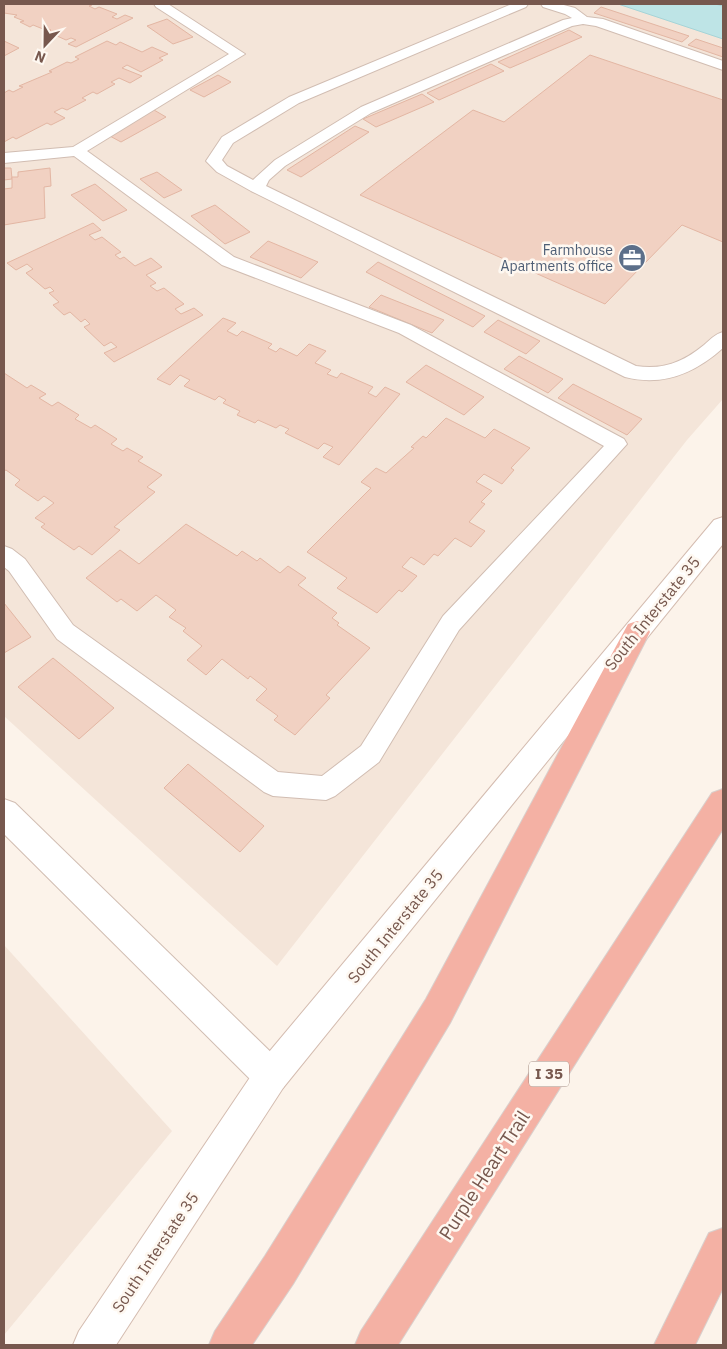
<svg xmlns="http://www.w3.org/2000/svg" width="727" height="1349" font-family="'IBM Plex Sans',sans-serif">
<rect width="100%" height="100%" fill="#fcf3ea"/>
<g fill="#f4e5d9">
<polygon points="4,4 723,4 723,399 687,440 277,966 4,716"/>
<polygon points="4,945 172,1131 4,1335"/>
</g>
<polygon fill="#bee4e6" stroke="#a5d4d7" points="618,4 715,4 723,6 723,39"/>
<g fill="#f1d1c2" stroke="#e3b6a3">
<polygon points="4,4 90,4 92,5 89,6 95,9 99,7 117,14 112,17 117,19 125,15 133,18 76,47 68,44 76,40 71,38 66,40 48,32 51,30 46,28 43,29 33,25 30,27 20,22 24,21 14,17 17,15 4,13"/>
<polygon points="601,7 689,36 682,42 594,13"/>
<polygon points="167,19 193,37 173,44 147,26"/>
<polygon points="569,30 582,37 510,68 498,62"/>
<polygon points="696,39 723,48 723,57 688,45"/>
<polygon points="4,41 19,48 4,56"/>
<polygon points="107,41 116,45 120,42 142,52 152,47 168,54 159,58 163,60 141,72 127,65 122,68 142,76 130,83 119,78 111,82 115,84 97,94 93,92 82,98 86,100 67,110 62,108 54,112 65,118 51,125 47,123 16,139 13,137 4,142 4,93 9,90 13,92 23,87 19,86 52,72 49,71 67,62 71,63 79,59 75,57"/>
<polygon points="590,55 723,100 723,242 682,225 605,304 360,195 473,110 504,122"/>
<polygon points="491,64 504,71 439,100 427,93"/>
<polygon points="218,75 231,82 204,97 190,90"/>
<polygon points="422,94 434,102 376,127 363,119"/>
<polygon points="154,110 166,117 121,142 108,135"/>
<polygon points="355,126 369,132 301,177 287,170"/>
<polygon points="4,168 11,168 12,179 4,180"/>
<polygon points="50,168 51,186 44,187 45,218 4,225 4,232 4,189 12,188 12,177 18,177 18,172"/>
<polygon points="157,172 182,190 164,198 140,179"/>
<polygon points="95,184 127,210 103,221 71,195"/>
<polygon points="215,205 250,232 225,244 191,216"/>
<polygon points="93,223 101,230 89,235 95,240 102,237 121,252 115,255 120,259 124,257 135,266 151,258 162,267 146,275 156,283 150,286 157,291 164,288 184,304 175,309 181,314 194,308 203,315 114,362 104,353 117,347 111,342 104,346 84,327 90,324 85,319 81,322 70,312 64,315 53,305 59,302 49,293 54,291 50,287 45,289 26,273 33,269 27,264 16,270 7,263"/>
<polygon points="268,241 318,262 301,278 250,257"/>
<polygon points="378,262 485,316 473,327 366,272"/>
<polygon points="381,295 444,320 432,333 369,307"/>
<polygon points="223,318 236,323 227,331 237,336 242,331 272,344 268,348 276,352 280,348 297,356 309,344 326,351 315,363 331,370 327,374 337,378 341,373 373,387 368,393 376,397 385,387 400,394 339,465 323,457 333,447 324,443 318,449 285,433 289,429 280,425 276,428 258,420 255,423 237,415 240,411 223,403 226,400 219,396 215,400 184,386 190,380 180,375 170,385 157,379"/>
<polygon points="498,320 540,341 526,354 484,332"/>
<polygon points="519,356 563,379 548,393 504,369"/>
<polygon points="426,365 484,397 464,415 406,382"/>
<polygon points="4,373 27,388 31,385 46,394 39,398 52,406 58,402 79,415 75,419 91,428 95,425 117,439 111,444 123,451 127,448 143,457 138,461 162,475 147,487 155,492 114,527 120,530 92,555 79,546 74,550 41,527 45,524 35,518 54,503 44,496 38,501 15,485 20,480 6,470 4,471"/>
<polygon points="573,384 642,419 627,435 558,398"/>
<polygon points="446,418 485,438 494,429 530,448 511,468 514,470 502,484 484,474 476,482 492,491 481,502 485,504 469,522 485,531 471,547 455,538 438,556 434,554 424,565 411,557 402,567 417,576 402,592 399,590 377,613 337,588 347,578 307,552 371,488 361,482 376,468 386,473 414,448 411,447 423,436 426,438"/>
<polygon points="186,524 237,556 242,551 257,561 260,558 280,573 288,566 306,578 298,585 337,613 332,618 339,623 337,625 370,648 326,695 330,698 295,735 274,720 278,716 256,700 267,689 250,676 248,679 222,659 206,675 187,660 202,646 183,631 186,628 169,617 176,610 156,595 137,611 121,599 117,602 86,578 120,550 139,564"/>
<polygon points="4,603 31,637 4,653"/>
<polygon points="53,658 114,708 79,739 18,687"/>
<polygon points="188,764 264,826 240,852 164,788"/>
</g>
<g fill="none" stroke-linecap="round" stroke-linejoin="round">
<g stroke="#d1bdb2" stroke-width="2">
<g id="service">
<polygon points="154,4 168,4 245,54 87,151 234,257 411,325 624,439 627,444 459,630 379,762 335,796 326,800 273,796 264,792 57,639 9,571 4,567 4,546 12,549 25,559 73,625 278,772 322,776 361,746 443,616 604,446 399,333 222,265 74,156 4,163 4,153 73,147 229,54 156,7"/>
<path d="M512,4H528L526,7L299,103L233,143L222,160L227,166L253,180L275,160L361,107L563,20L572,18L565,14L543,7L541,4H560L575,8L587,17L603,19L723,61V70L596,26L583,24L572,26L371,113L285,166L269,180L266,186L636,366C664,370 683,362 704,345C711,339 715,334 723,332V348C695,373 663,387 625,377L251,191L217,172L206,161L222,137L289,97Z"/>
</g>
</g>
<g stroke="#d1bdb2" stroke-width="2">
<polygon id="minor" points="4,799 15,803 283,1064 289,1076 283,1088 271,1094 259,1088 4,834"/>
</g>
<g stroke="#d4bcb0" stroke-width="2">
<polygon id="secondary" points="723,517 723,544 283,1088 116,1345 73,1345 79,1331 259,1064 714,520"/>
</g>
<g stroke="#d9d0cd" stroke-width="2">
<g id="motorway">
<polygon points="637,621 646,624 650,632 450,1023 293,1284 252,1345 209,1345 215,1331 265,1256 426,999 628,624"/>
<polygon points="723,789 723,829 398,1345 355,1345 361,1331 712,793"/>
<polygon points="723,1228 723,1288 695,1345 654,1345 709,1233"/>
</g>
</g>
<use href="#service" fill="#fff" fill-rule="evenodd"/>
<use href="#minor" fill="#fff" fill-rule="evenodd"/>
<use href="#secondary" fill="#fff" fill-rule="evenodd"/>
<use href="#motorway" fill="#f4b1a4" fill-rule="evenodd"/>
</g>
<defs>
<g id="office-disc" transform="scale(1.4375)"><circle r="9.5" fill="#5c6f8a" stroke="#fef8f1"/><path d="M-6-3h4V-5.5h4V-3h4V5H-6ZM-1-4.5V-3h2v-1.5ZM-6 0V1H6V0Z" fill="#fff"/></g>
</defs>
<g fill-rule="evenodd">
<use href="#office-disc" x="632" y="258"/>
</g>
<g text-anchor="middle" stroke-width="5" stroke-linejoin="round" paint-order="stroke">
<g font-size="14" fill="#4e5e75" stroke="#fef8f1" text-anchor="end">
<text x="613" y="255">Farmhouse<tspan x="613" dy="16">Apartments office</tspan></text>
</g>
<rect fill="#fef8f1" stroke="#a0887f" stroke-width="1" x="529" y="1061.5" width="40" height="25" rx="4"/>
<g font-size="15" font-weight="bold" fill="#77584e">
<text x="549" y="1079">I 35</text>
</g>
<g font-size="16" fill="#77584e" stroke="#fef8f1">
<text transform="translate(652 613) rotate(-51)" y="6">South Interstate 35</text>
<text transform="translate(395 926) rotate(-51)" y="6">South Interstate 35</text>
<text transform="translate(155 1252) rotate(-56)" y="6">South Interstate 35</text>
</g>
<g font-size="19" fill="#77584e" stroke="#fef8f1">
<text transform="translate(484 1175) rotate(-57)" y="7">Purple Heart Trail</text>
</g>
</g>
<rect width="727" height="1349" fill="none" stroke="#77584e" stroke-width="10"/>
<g transform="translate(45 45) rotate(202)" stroke="#fef8f1" stroke-width="4" paint-order="stroke">
<path d="M0-4L9 19L0 12L-9 19Z" fill="#77584e"/>
<text y="-8" font-size="14" font-weight="bold" text-anchor="middle" fill="#77584e">N</text>
</g>
</svg>
